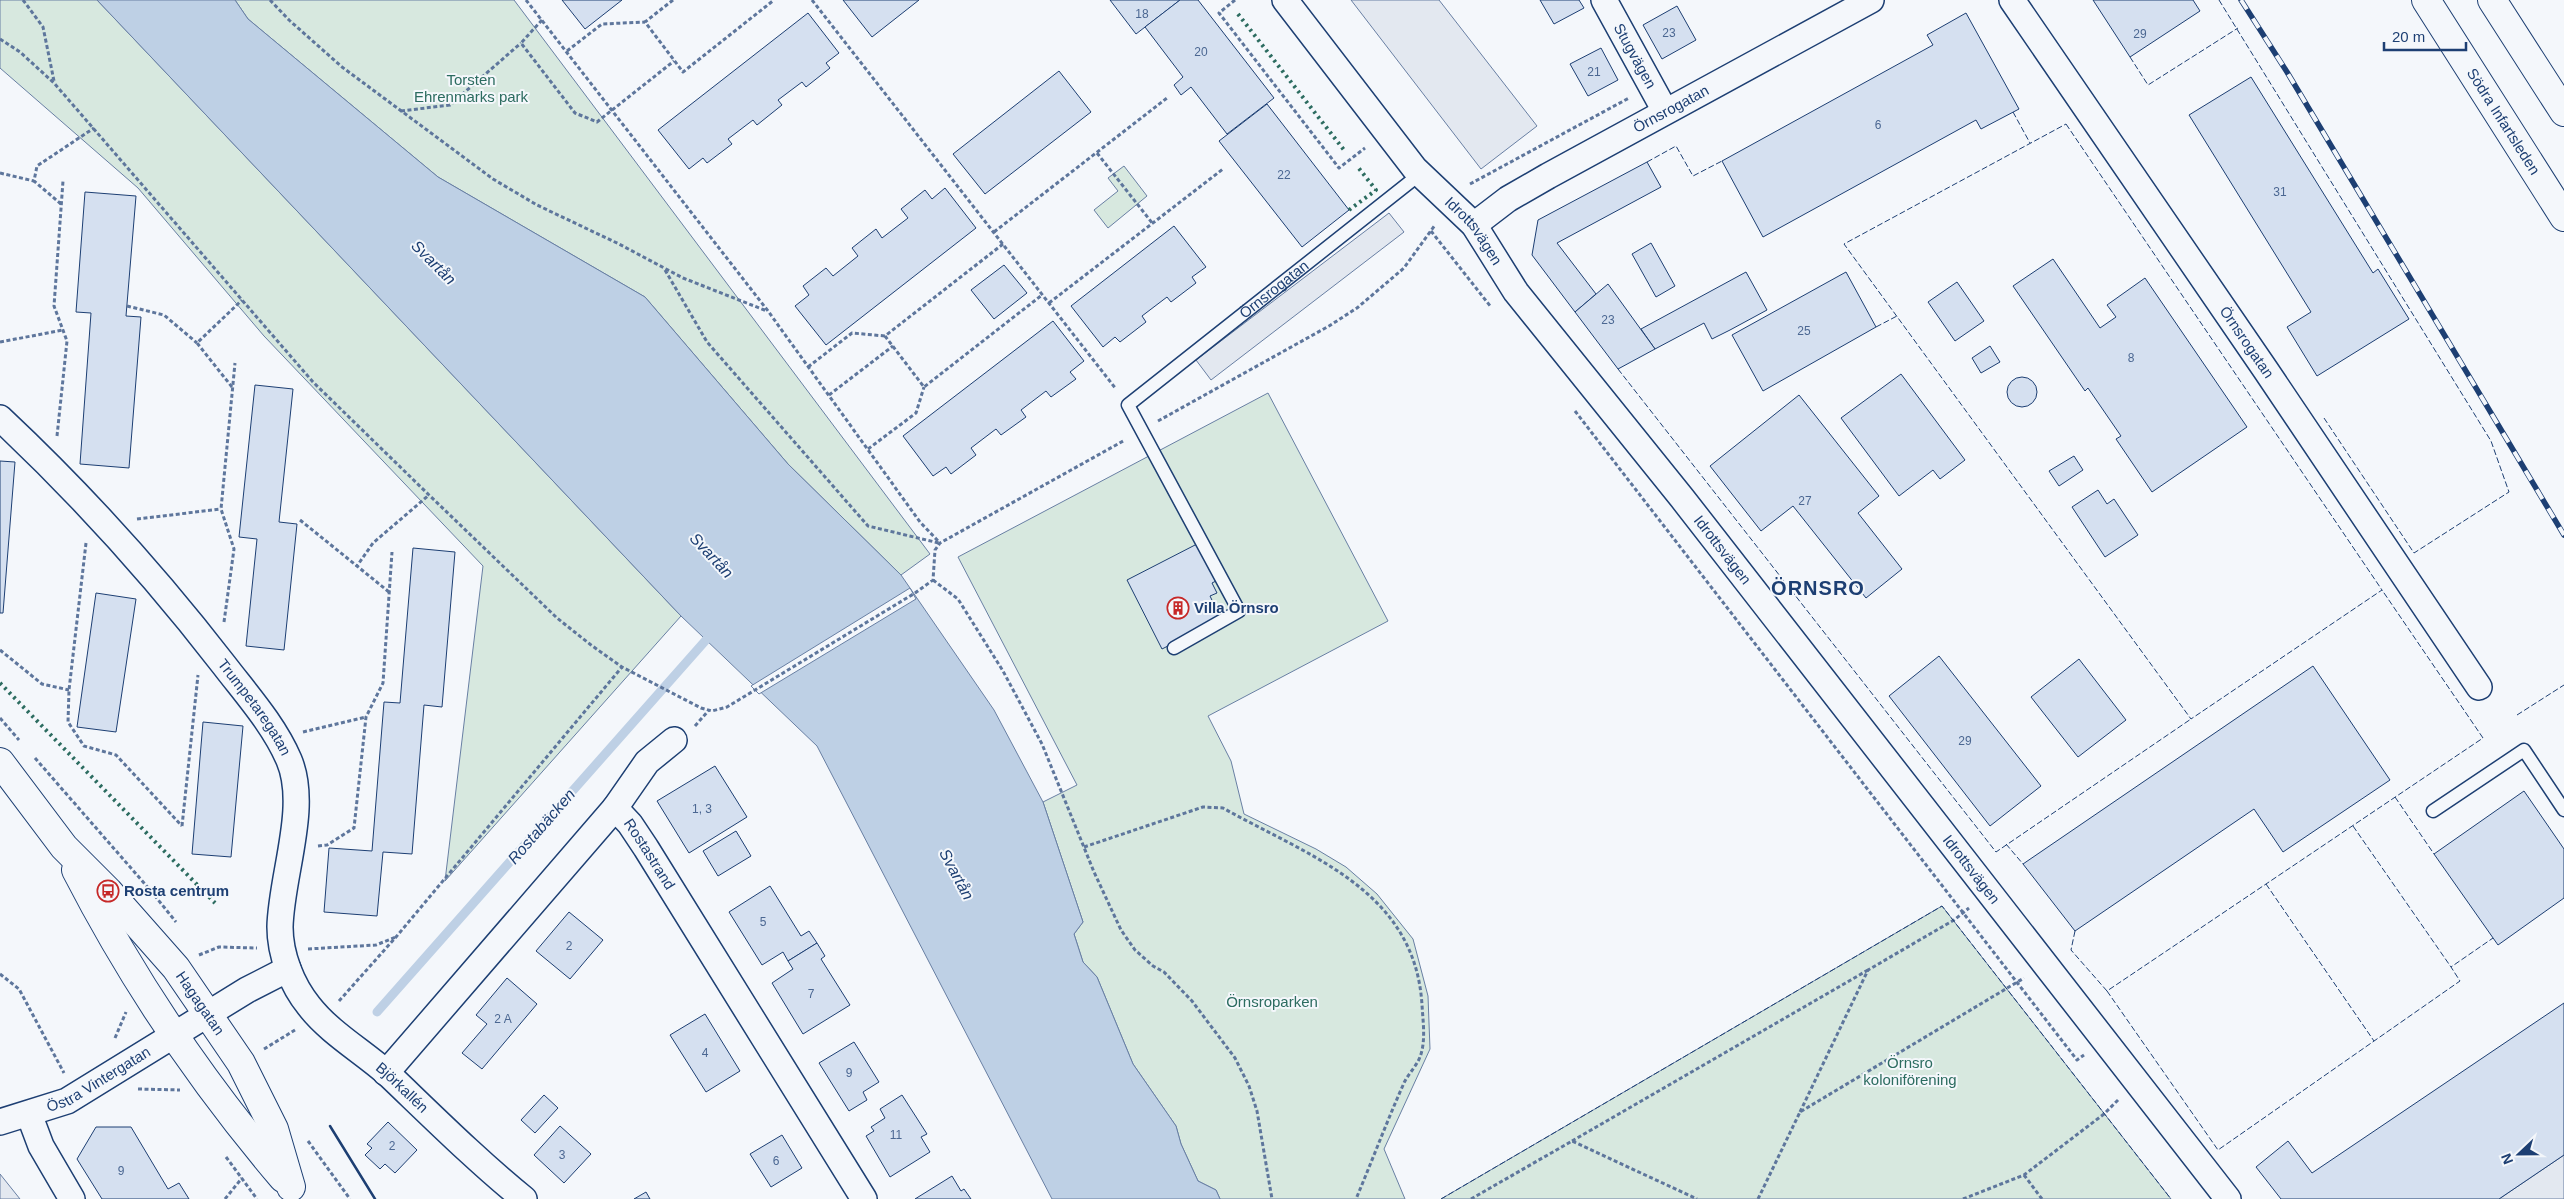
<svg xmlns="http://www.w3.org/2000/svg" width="2564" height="1199" font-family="Helvetica,sans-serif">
<rect width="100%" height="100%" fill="#f4f7fb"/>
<g fill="#d7e8df" stroke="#687fa3">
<polygon points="0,0 97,0 681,616 445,881 483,566 264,336 138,188 0,68"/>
<polygon points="235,0 514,0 930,554 901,575 788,464 645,297 438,177 248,19"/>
<polygon points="1124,166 1147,196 1108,228 1094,210 1118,191 1108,178"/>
<polygon points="1268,393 1388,621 1208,716 1231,761 1244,814 1316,849 1346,867 1377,894 1413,939 1428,996 1430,1049 1384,1149 1405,1199 1220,1199 1216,1190 1198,1181 1181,1144 1176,1126 1133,1064 1097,977 1083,962 1074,934 1083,922 1043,802 1077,785 958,557"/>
<polygon points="1942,906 2171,1199 1441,1199"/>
</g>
<g fill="#e3e8f0" stroke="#687fa3">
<polygon points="1351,0 1439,0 1537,126 1481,169"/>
<polygon points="1389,213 1404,232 1211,380 1196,360"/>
<polygon points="2564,1155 2564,1199 2499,1199"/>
<polygon points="0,1174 20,1199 0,1199"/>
</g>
<polygon fill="#bed0e5" stroke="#687fa3" points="97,0 235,0 248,19 438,177 645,297 788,464 901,575 910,588 994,710 1043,802 1083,922 1074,934 1083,962 1097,977 1133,1064 1176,1126 1181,1144 1198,1181 1216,1190 1220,1199 1052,1199 817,746 681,616"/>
<polygon fill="#f4f7fb" stroke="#687fa3" points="910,588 916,599 759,694 751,686"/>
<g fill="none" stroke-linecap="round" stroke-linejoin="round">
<polyline stroke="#bed0e5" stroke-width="9" points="377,1012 706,640"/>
</g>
<g fill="#d5e0f0" stroke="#1d3f73">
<polygon points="562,0 622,0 585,29"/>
<polygon points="843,0 919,0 872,37"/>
<polygon points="1110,0 1180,0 1136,34"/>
<polygon points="1180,0 1198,0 1274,98 1227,134 1191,87 1181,95 1174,85 1183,77 1145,27"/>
<polygon points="1540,0 1579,0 1584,8 1554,24"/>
<polygon points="2093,0 2193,0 2200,11 2130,57"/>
<polygon points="1677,6 1696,40 1662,59 1643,25"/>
<polygon points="808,13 839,53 826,63 830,68 806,87 802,82 778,100 782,105 757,125 753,120 728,139 732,144 707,163 703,158 689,169 658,130"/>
<polygon points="1966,13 2019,109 1981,129 1976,120 1763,237 1722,161 1933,45 1927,35"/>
<polygon points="1601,48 1618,80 1588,96 1570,64"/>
<polygon points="1059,71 1091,112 985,194 953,154"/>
<polygon points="2251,77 2373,273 2378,269 2409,319 2317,376 2287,327 2311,312 2189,115"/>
<polygon points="1267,104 1349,210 1302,247 1219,141"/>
<polygon points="1647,162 1661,187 1557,243 1596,294 1575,312 1532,255 1538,220"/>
<polygon points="945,188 976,228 826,345 795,306 809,295 803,286 826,268 833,276 858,256 852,248 876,229 882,238 908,218 901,209 925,190 932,199"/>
<polygon points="85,192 136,196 126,316 141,317 129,468 80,464 91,313 76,312"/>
<polygon points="1174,226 1206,267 1192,277 1196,283 1171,302 1167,297 1142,316 1146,322 1120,342 1115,337 1103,347 1071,306"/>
<polygon points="1651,243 1675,286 1656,297 1632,254"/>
<polygon points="2053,259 2100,328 2116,317 2107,305 2145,278 2247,427 2152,492 2116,439 2121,436 2088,388 2085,391 2013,286"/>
<polygon points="1004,265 1027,293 994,319 971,290"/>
<polygon points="1746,272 1767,310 1730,330 1712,339 1704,323 1655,349 1641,329"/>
<polygon points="1846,272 1876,327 1763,391 1732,335"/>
<polygon points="1957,282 1984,321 1955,341 1928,302"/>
<polygon points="1608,284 1655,349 1618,369 1575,312"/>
<polygon points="1053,321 1084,361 1070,372 1076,379 1051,397 1046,391 1021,410 1026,417 1001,435 996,429 971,448 976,455 951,474 946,467 933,476 903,436"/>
<polygon points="1990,346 2000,362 1981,373 1972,358"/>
<polygon points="1901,374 1965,460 1940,479 1933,470 1899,496 1841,418"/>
<circle cx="2022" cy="392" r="15"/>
<polygon points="255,385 293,389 279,522 297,524 284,650 246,646 257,539 239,537"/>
<polygon points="1799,395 1879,496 1858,513 1902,569 1866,598 1793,506 1761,531 1710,466"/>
<polygon points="2074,456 2083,470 2059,486 2049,471"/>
<polygon points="0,461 15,462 3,613 0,613"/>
<polygon points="2098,490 2107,504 2114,499 2138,535 2105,557 2072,507"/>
<polygon points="1197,544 1216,581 1212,583 1217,593 1210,596 1221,619 1162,649 1127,580"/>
<polygon points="413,548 455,552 442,707 424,705 412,854 383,852 377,916 324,912 329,848 372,851 384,702 400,703"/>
<polygon points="96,593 136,599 116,732 77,727"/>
<polygon points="1939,656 2041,786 1990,826 1889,696"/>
<polygon points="2079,659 2126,720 2078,757 2031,697"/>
<polygon points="2313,666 2390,780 2283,852 2254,809 2075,931 2023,864"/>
<polygon points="203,722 243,726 231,857 192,854"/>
<polygon points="715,766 747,817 689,853 657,801"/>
<polygon points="2524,791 2564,849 2564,898 2498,945 2434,854"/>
<polygon points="736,831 751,856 718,876 703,851"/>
<polygon points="770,886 801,936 809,931 817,943 788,961 783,952 762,965 729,912"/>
<polygon points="569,912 603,940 570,979 536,951"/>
<polygon points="817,943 825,956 821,959 850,1005 803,1034 772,983 793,969 788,961"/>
<polygon points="507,978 537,1004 482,1069 462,1053 487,1024 476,1015"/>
<polygon points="2564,1003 2564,1155 2499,1199 2281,1199 2256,1167 2288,1141 2312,1173"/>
<polygon points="705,1014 740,1071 706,1092 670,1035"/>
<polygon points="854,1042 879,1082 863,1092 867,1100 849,1111 819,1063"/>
<polygon points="544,1095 558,1108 535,1133 521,1120"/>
<polygon points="902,1095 927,1134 921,1137 930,1152 890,1177 866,1136 874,1131 871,1127 885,1118 880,1109"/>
<polygon points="388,1122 417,1150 395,1173 385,1164 380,1169 365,1155 372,1148 367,1144"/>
<polygon points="560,1126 591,1154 564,1183 534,1155"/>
<polygon points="96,1127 131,1127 168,1189 179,1183 189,1199 102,1199 77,1159"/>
<polygon points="782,1135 802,1168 771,1187 750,1154"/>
<polygon points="952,1176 961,1191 964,1189 971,1199 915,1199"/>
<polygon points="646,1192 650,1199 634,1199"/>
</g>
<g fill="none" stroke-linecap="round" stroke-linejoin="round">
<g stroke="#1d3f73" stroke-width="15">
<g id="lane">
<path id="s1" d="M1174,648L1239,611L1128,405L1420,174"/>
<polyline points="2433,811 2524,750 2564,810"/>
</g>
</g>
<g stroke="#1d3f73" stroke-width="28">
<g id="street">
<path id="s2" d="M1285,0L1415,169L1474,225L1516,292L1682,498L2228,1199"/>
<path id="s3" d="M1604,0L1665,111"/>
<path id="s4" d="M2012,0L2265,369L2479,687"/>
<path id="s5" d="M1474,225L1508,199L1548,176L1871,0"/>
<path id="s6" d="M0,418C81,494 156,577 224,665C247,695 274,725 289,760C309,807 281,876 280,927C280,955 292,985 309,1006C330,1033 362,1051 388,1074C432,1116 476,1160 524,1199"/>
<polyline points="615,808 647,762 674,740"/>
<path id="s7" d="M386,1073L615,808L630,824L646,848L864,1199"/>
<polyline points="29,1114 41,1146 72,1199"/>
<path id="s8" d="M0,1122L67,1101L247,990L288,969"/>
</g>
</g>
<g stroke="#1d3f73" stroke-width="30">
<g id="secondary">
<path id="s9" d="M0,762L64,847L108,891L176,968L241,1063L274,1129L291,1187"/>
<path d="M76,870C133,981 203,1084 283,1178"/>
</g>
</g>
<g stroke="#1d3f73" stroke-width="30">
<g id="primary">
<path id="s10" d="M2426,0L2564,217"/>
<polyline points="2492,0 2564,112"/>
</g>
</g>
<g stroke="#5e769c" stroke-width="3" stroke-dasharray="4 2.5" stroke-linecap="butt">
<polyline points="23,0 43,27 54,81"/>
<polyline points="270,0 289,20 342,67 493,179 537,205 619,244 683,278 767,311"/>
<polyline points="526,0 768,311 920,522 940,543"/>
<polyline points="673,0 645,22 683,72 774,0"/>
<polyline points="812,0 1116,389"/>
<polyline points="1235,0 1219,13 1339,168 1365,148"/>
<polyline points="542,20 521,43 575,113 597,122 674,61"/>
<polyline points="0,39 20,52 54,83 313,382 429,495 557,618 591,645 622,667 701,708 712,711 727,707 915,593 933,580 935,550 940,543 1125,440"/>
<polyline points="567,51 602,24 645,22"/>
<polyline points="401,111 450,105 521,43"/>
<polyline points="1097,153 1153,224"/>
<polyline points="0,173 34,181"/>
<polyline points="1470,184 1629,98"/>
<polyline points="61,204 34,181 37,166 94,128"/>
<polyline points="1431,231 1491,307"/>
<polyline points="994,232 1167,98"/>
<polyline points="1003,244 885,336 924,387 1042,295"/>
<polyline points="665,270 707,342 868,526 939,543"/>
<polyline points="1049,303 1223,169"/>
<polyline points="127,306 164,315 197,343"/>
<polyline points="0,342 63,330"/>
<polyline points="808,367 852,333 885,336"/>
<polyline points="232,387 197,343 242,300"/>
<polyline points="829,395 893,346"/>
<polyline points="1575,411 2077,1060 2084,1055"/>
<polyline points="1158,421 1329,326 1357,308 1404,268 1435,225"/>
<polyline points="57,436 67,341 54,306 63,181"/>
<polyline points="868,449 916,413 924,387"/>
<polyline points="137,519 221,509"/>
<polyline points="300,520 357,566"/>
<polyline points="86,543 69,690 68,722 84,746 116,755 182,826"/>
<polyline points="933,580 958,599 1003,671 1042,744 1094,872 1121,930 1135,950 1153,966 1164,972 1192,1001 1235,1058 1249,1086 1257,1111 1272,1199"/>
<polyline points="389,592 357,566 373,543 429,495"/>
<polyline points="224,622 234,549 221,509 235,363"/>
<polyline points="0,650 42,684 69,690"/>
<polyline points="0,718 19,740"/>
<polyline points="695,726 709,710"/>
<polyline points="303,732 366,717"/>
<polyline points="35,758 151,891 176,922"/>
<polyline points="182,826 198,675"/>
<polyline points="318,846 327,845 354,828 366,717 383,683 392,552"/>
<path d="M1084,847L1203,807L1223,808C1308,856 1415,889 1422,1005C1423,1022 1426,1041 1420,1057C1416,1067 1408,1074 1404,1083C1387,1121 1372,1161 1356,1199"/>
<polyline points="308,949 376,945 396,937"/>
<polyline points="199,955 219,947 257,948"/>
<polyline points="0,974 19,989 64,1073"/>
<polyline points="339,1001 396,937 622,667"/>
<polyline points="115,1038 126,1012"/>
<polyline points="264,1049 295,1030"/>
<polyline points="138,1089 180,1090"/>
<polyline points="1800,1112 1868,970 1954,920 1969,908"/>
<polyline points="308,1141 350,1199"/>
<polyline points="1572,1141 1868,970"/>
<polyline points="226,1157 257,1199"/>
<polyline points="2024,1175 2042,1199"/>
<polyline points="225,1199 242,1178"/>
<polyline points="1471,1199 1572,1141 1697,1199"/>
<polyline points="1758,1199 1800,1112 2024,978"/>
<polyline points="1963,1199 2024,1175 2104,1114 2119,1099"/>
</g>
<use href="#lane" stroke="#f4f7fb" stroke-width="12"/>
<use href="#street" stroke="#f4f7fb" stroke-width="25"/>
<use href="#secondary" stroke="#f4f7fb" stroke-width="28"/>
<use href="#primary" stroke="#f4f7fb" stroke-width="28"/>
<g stroke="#1d3f73" stroke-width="5.5">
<polyline id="rail" points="2241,0 2287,72 2564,535"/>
</g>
<use href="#rail" stroke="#f4f7fb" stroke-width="4" stroke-dasharray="11" stroke-linecap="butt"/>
<g stroke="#2c6c60" stroke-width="4" stroke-dasharray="2.5 4" stroke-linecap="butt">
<polyline points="1238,14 1344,150"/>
<polyline points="1349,210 1376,190 1357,166"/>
<polyline points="0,683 215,903"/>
</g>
<g stroke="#1d3f73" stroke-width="1" stroke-dasharray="6 2.5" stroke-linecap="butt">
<polyline points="2219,0 2491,441 2509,492 2414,553 2324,418"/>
<polyline points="2130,57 2148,85 2238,28"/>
<polyline points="2013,112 2030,143"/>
<polygon points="2066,124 2382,590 2191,719 1844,244"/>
<polyline points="1647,162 1676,146 1693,176 1722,161"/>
<polyline points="1876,327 1897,316"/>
<polyline points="1618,369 1996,852 2191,719"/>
<polyline points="2517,715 2564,685"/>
<polyline points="2395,797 2434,854"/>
<polyline points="2353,826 2451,967"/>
<polyline points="2006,844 2023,864"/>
<polyline points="2266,884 2374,1041"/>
<polyline points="2075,931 2071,950 2107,991 2483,738 2382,590"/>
<polyline points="2107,991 2218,1150 2460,981 2451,967 2493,938"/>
<polyline points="1441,1199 1942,906 2171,1199"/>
</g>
<polyline stroke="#1d3f73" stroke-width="2.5" points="330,1126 375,1199"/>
</g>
<defs>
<g id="building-ring" transform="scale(1.125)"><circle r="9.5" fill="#f4f7fb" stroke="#c62828" stroke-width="1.5"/><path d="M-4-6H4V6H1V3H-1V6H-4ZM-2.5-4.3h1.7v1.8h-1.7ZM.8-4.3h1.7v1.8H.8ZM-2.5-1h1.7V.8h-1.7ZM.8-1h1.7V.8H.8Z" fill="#c62828"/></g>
<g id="bus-ring" transform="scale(1.125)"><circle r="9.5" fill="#f4f7fb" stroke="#c62828" stroke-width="1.5"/><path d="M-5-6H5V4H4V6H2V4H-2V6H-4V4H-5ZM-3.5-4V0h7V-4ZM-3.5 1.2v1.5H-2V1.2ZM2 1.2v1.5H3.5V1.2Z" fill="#c62828"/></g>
</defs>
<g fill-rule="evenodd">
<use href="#building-ring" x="1178" y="608"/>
<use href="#bus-ring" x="108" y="891"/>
</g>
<g text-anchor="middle" stroke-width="4" stroke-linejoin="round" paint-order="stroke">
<g font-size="12" fill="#4b6792">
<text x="1142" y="18">18</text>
<text x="1669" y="37">23</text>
<text x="2140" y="38">29</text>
<text x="1201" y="56">20</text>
<text x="1594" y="76">21</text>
<text x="1878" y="129">6</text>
<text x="1284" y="179">22</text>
<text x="2280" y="196">31</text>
<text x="1608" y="324">23</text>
<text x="1804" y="335">25</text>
<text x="2131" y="362">8</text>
<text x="1805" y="505">27</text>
<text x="1965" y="745">29</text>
<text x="702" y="813">1, 3</text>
<text x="763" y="926">5</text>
<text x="569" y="950">2</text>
<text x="811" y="998">7</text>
<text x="503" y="1023">2 A</text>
<text x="705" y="1057">4</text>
<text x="849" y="1077">9</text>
<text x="896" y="1139">11</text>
<text x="392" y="1150">2</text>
<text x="562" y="1159">3</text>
<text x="776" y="1165">6</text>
<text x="121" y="1175">9</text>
</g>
<g font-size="15" fill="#1d3f73" stroke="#f4f7fb">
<text dy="5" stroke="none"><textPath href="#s3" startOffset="64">Stugvägen</textPath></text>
<text dy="5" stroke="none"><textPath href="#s5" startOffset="229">Örnsrogatan</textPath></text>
<text dy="5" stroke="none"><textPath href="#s10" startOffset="144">Södra Infartsleden</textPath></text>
<text dy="5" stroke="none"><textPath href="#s2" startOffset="299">Idrottsvägen</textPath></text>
<text dy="5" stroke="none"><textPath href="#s1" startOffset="495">Örnsrogatan</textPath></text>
<text dy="5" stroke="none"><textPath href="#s4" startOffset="415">Örnsrogatan</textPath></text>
<text dy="5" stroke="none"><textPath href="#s2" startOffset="704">Idrottsvägen</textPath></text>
<text dy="5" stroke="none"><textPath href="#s6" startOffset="386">Trumpetaregatan</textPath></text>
<text dy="5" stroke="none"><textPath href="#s7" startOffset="408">Rostastrand</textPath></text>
<text dy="5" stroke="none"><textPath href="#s2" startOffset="1109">Idrottsvägen</textPath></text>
<text dy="5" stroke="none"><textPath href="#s9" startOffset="314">Hagagatan</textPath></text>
<text dy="5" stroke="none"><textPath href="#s8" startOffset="108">Östra Vintergatan</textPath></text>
<text dy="5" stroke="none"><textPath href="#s6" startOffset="828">Björkallén</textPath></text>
</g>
<g font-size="15" fill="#2c6c60" stroke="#f4f7fb">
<text x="471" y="85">Torsten<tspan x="471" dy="17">Ehrenmarks park</tspan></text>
<text x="1272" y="1007">Örnsroparken</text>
<text x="1910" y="1068">Örnsro<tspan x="1910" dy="17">koloniförening</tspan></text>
</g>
<g font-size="15" font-weight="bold" fill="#1d3f73" stroke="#f4f7fb" text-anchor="start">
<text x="1194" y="613">Villa Örnsro</text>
<text x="124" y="896">Rosta centrum</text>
</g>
<g font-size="16" font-style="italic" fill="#1d3f73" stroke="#f4f7fb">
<text transform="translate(434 262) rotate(45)" y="6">Svartån</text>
<text transform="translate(712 555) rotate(47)" y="6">Svartån</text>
<text transform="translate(541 826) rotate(-49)" y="6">Rostabäcken</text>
<text transform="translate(957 874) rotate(62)" y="6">Svartån</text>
</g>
<g font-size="20" font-weight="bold" letter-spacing="1" fill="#1d3f73" stroke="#f4f7fb">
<text x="1818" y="595">ÖRNSRO</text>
</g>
</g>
<g transform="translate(2519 1154) rotate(248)" stroke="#f4f7fb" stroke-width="4" paint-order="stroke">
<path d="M0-4L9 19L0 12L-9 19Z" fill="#1d3f73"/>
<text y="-8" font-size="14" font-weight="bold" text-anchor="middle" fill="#1d3f73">N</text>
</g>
<path d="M2384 42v8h82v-8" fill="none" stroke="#1d3f73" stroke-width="2.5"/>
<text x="2392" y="42" font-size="15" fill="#1d3f73" stroke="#f4f7fb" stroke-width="4" paint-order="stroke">20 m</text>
</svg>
